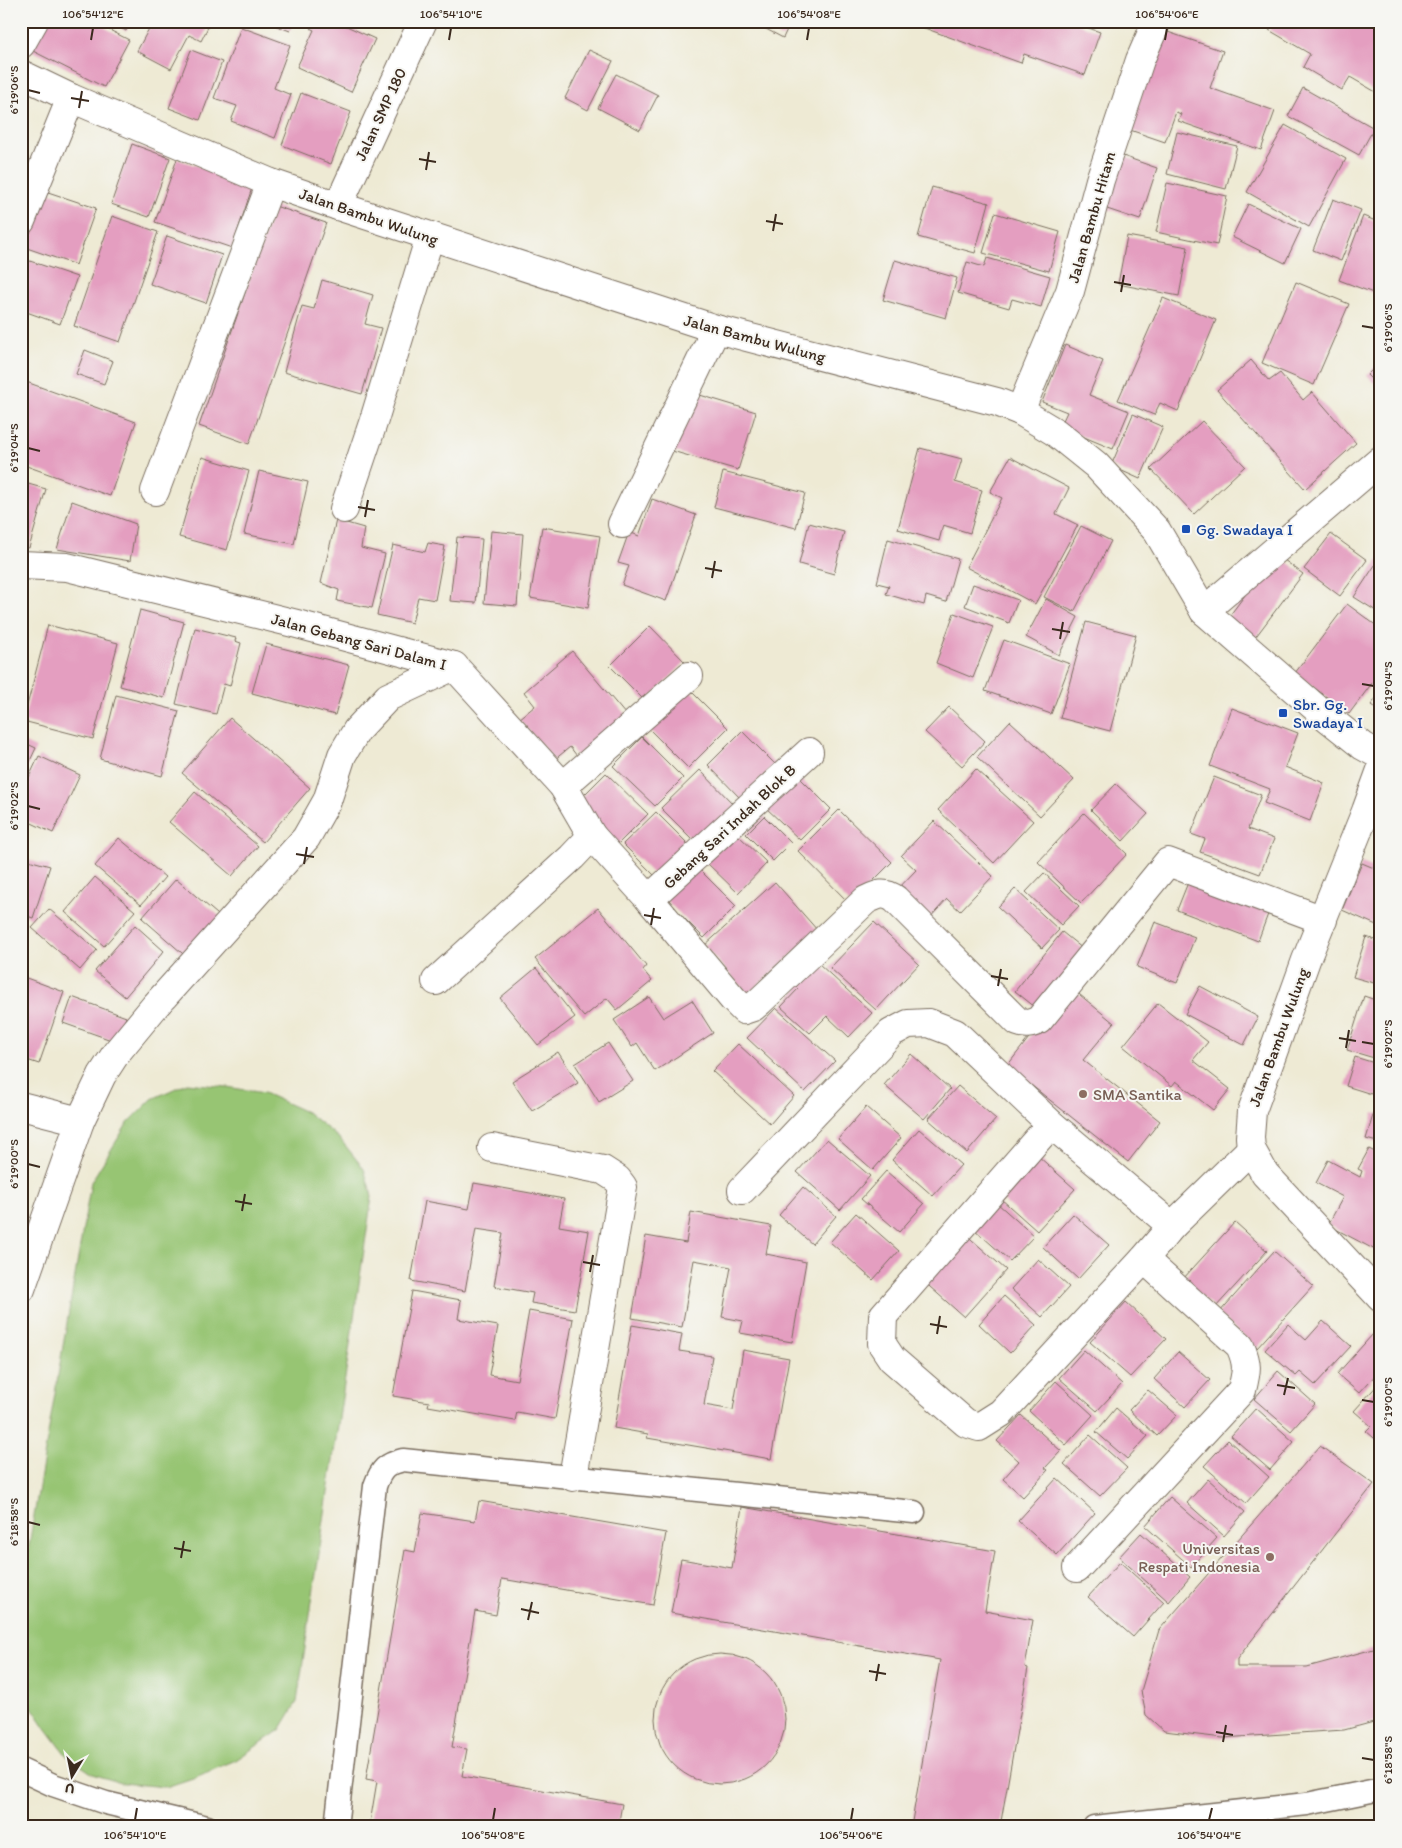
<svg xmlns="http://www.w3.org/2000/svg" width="1402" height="1848" font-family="Itim,sans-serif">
<rect width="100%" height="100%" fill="#f6f6f2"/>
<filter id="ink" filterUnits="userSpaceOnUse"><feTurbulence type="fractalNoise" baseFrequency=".02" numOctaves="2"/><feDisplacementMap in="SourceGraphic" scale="10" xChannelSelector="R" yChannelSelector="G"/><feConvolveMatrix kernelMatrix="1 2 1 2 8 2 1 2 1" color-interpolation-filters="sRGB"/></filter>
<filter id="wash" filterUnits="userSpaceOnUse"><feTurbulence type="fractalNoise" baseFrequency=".0096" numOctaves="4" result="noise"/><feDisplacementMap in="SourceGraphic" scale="20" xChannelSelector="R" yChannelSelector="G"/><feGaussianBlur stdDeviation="1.12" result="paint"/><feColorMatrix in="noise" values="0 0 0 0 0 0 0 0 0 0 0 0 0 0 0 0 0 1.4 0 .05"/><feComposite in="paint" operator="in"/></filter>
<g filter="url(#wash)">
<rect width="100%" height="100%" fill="#eeead4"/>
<polygon fill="#97c573" stroke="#697848" points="187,1083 227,1087 264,1093 308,1113 340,1139 364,1169 372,1196 297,1702 280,1730 236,1760 193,1778 166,1787 121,1783 93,1774 67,1756 46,1728 21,1691 21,1592 91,1182 127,1124 152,1099"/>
<g id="blocks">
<g fill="#e49ec0">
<polygon points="44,21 92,21 129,40 104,87 29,49"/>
<polygon points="108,21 131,21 126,31"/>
<polygon points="153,21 211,21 201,41 189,35 171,69 137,51"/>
<polygon points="264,21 294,21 290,31"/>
<polygon points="313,21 341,21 340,23 375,39 351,92 297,67 314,30 310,28"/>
<polygon points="751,21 791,21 783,38"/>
<polygon points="905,21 1069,21 1100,32 1085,75 1024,54 1021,63"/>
<polygon points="1274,21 1377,21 1381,23 1381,95 1350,77 1342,90 1303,67 1310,54 1269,30"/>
<polygon points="241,27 290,45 274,88 291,95 275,138 231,121 237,106 214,98"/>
<polygon points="1162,30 1223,51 1210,88 1275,111 1261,150 1178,121 1181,114 1176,112 1165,142 1130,130"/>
<polygon points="191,50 222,62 200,120 169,108"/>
<polygon points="589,50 613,61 588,110 565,98"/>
<polygon points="616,74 658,95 640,130 598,108"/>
<polygon points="1303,88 1374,128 1359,155 1288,116"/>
<polygon points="301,93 351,112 331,164 282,145"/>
<polygon points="1285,125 1346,159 1309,227 1247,192"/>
<polygon points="1177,132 1237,146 1226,189 1167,174"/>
<polygon points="132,144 170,158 149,217 111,204"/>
<polygon points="21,155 26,157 22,169 21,169"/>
<polygon points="1120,155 1157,168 1140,220 1101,207"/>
<polygon points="177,159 253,185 232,248 155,222"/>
<polygon points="1167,183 1227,196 1217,245 1156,232"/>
<polygon points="932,187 989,203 975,253 918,237"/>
<polygon points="36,188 96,208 76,265 21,246 21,231"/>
<polygon points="1333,199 1361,210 1341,261 1313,250"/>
<polygon points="1248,204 1301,229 1285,263 1232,237"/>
<polygon points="275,206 326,223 249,444 199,426"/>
<polygon points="995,213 1060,232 1049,271 983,253"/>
<polygon points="112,216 158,232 120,342 74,326"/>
<polygon points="1363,216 1381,223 1381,296 1339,280"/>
<polygon points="167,236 222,255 206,303 150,284"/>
<polygon points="1127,236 1188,247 1179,296 1118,284"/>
<polygon points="21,258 77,277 60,324 21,310"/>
<polygon points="987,258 1050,276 1041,307 1012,299 1009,308 958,293 967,262 984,267"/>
<polygon points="895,260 957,278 946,318 883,300"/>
<polygon points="322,280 373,295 365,324 381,328 362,394 284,372 302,306 314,309"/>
<polygon points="1296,282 1349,304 1314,385 1262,363"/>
<polygon points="1163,298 1216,320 1178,411 1160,403 1154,415 1118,400"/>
<polygon points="1065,345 1103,361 1089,395 1129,411 1113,449 1060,427 1067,412 1042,402"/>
<polygon points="85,350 113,361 104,384 76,374"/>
<polygon points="1251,360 1269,381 1280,373 1303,400 1312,392 1356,443 1305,489 1217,390"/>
<polygon points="1381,361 1381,389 1367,375"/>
<polygon points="21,380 136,422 110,496 21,464"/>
<polygon points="690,392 756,412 738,470 672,451"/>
<polygon points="1133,414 1163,427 1140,479 1111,466"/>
<polygon points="1202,421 1245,466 1194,514 1151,469"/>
<polygon points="920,448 962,459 955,482 982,490 970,533 943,525 939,541 898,529"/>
<polygon points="202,457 249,471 227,550 179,537"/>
<polygon points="1010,457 1069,488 1056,514 1078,525 1035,604 966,567 1002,498 990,492"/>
<polygon points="259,471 308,482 294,544 244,534"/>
<polygon points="723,472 805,493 796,528 714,507"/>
<polygon points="21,482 46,489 29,548 21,546"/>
<polygon points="652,499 696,515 666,601 622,585 629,566 618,563 629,532 639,536"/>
<polygon points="72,501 136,524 130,561 57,549"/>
<polygon points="336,520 364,528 361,548 385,554 372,608 337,601 339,590 321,583"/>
<polygon points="809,523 844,532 834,574 799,564"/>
<polygon points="1081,526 1111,541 1074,612 1044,597"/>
<polygon points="542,527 600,536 588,608 530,598"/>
<polygon points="491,531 523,534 517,606 484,603"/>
<polygon points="1331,534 1367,560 1340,596 1304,569"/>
<polygon points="457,537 482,539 476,603 450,601"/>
<polygon points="888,539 958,559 946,602 926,596 924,605 886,594 889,586 877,583"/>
<polygon points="428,543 445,546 435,600 418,597 412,623 377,615 393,545 425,552"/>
<polygon points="1276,554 1303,574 1254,639 1227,619"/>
<polygon points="1381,556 1381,614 1354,597"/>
<polygon points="973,584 1018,600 1009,623 965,606"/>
<polygon points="1046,599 1078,617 1059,655 1026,637"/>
<polygon points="1347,604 1381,629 1381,671 1349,714 1295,673"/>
<polygon points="140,610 184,622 164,698 120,686"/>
<polygon points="954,613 993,627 973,678 936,663"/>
<polygon points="1086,622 1136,635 1110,731 1060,718"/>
<polygon points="48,625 118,643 93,739 23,721"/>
<polygon points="650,626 685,662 646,702 610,666"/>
<polygon points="195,628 236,638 235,641 241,643 230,686 224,684 216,714 176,704"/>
<polygon points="1004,640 1070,664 1051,714 985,691"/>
<polygon points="266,644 349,665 335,715 252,693"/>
<polygon points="572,651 626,715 577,756 570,747 554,760 519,719 535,706 524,692"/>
<polygon points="688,688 728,728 688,768 647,727"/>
<polygon points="1381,692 1381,712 1371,705"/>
<polygon points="116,695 179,711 162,776 100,759"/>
<polygon points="949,707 985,741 962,766 925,732"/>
<polygon points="1232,708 1298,733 1285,767 1324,783 1310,821 1264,803 1270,789 1210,766"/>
<polygon points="230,718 310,788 263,842 182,773"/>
<polygon points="1010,721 1074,780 1040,816 977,757"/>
<polygon points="742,731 775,764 741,799 708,765"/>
<polygon points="642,737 683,778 655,806 613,766"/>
<polygon points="21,741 36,748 21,780"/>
<polygon points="39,756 80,775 53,833 21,818 21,794"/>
<polygon points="976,769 1033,821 994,863 938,810"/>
<polygon points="700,770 735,806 696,843 661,808"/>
<polygon points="606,773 648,814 618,844 577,802"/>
<polygon points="797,775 831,809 800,840 765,807"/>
<polygon points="1214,777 1261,795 1248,829 1274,839 1260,874 1200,852 1205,839 1191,834"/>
<polygon points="1116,784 1148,814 1123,841 1091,810"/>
<polygon points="195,792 258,846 232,876 169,822"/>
<polygon points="839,810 892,862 850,904 798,851"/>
<polygon points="656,812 690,846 657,878 623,844"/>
<polygon points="1084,813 1127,854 1081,903 1038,862"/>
<polygon points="764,816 791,843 773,861 746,834"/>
<polygon points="934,821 993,876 960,911 947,899 927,921 895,892 916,870 901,856"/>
<polygon points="736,833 767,863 738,893 706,862"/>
<polygon points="119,838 165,877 141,905 95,866"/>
<polygon points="21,858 50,866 33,918 21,914"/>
<polygon points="1362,863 1381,871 1381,927 1342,910"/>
<polygon points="696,866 736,906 704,938 664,898"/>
<polygon points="1044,873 1079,906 1061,925 1026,892"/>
<polygon points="1191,875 1271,906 1258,941 1177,910"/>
<polygon points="95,877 135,911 104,946 65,912"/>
<polygon points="176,879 224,920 190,960 142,918"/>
<polygon points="775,882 818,931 748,994 704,946"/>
<polygon points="1015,889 1059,930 1042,948 998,907"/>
<polygon points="598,908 646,966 643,970 652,981 617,1010 607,998 584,1017 535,959"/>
<polygon points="49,909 97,950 80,970 32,928"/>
<polygon points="874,922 919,964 876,1010 830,968"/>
<polygon points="1155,922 1195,937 1177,983 1137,967"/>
<polygon points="135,925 164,951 125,997 95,971"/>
<polygon points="1062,932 1088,953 1041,1012 1015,991"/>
<polygon points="1366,937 1381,942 1381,985 1353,977"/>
<polygon points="818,963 872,1013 849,1037 827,1016 810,1033 781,1007 798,989 796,987"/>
<polygon points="536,968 575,1017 538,1045 500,998"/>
<polygon points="21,976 64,992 39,1064 21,1058"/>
<polygon points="1200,986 1258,1017 1244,1045 1185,1014"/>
<polygon points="1074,990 1114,1023 1083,1060 1160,1121 1128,1162 1007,1066 1039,1025"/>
<polygon points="1364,996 1381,1002 1381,1060 1347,1050"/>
<polygon points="72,997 126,1017 117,1042 63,1023"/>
<polygon points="649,997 663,1018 692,1000 713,1033 655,1071 637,1043 632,1047 614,1020"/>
<polygon points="1158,1003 1208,1042 1193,1060 1230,1089 1213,1110 1176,1081 1172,1086 1123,1046"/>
<polygon points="776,1008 835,1061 805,1092 747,1038"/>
<polygon points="608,1043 633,1081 599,1102 575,1064"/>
<polygon points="738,1044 794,1096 770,1124 712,1071"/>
<polygon points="558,1052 578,1083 532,1111 512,1081"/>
<polygon points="911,1054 950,1089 924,1119 884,1085"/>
<polygon points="1355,1057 1381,1065 1381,1097 1346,1086"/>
<polygon points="958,1086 996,1119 967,1153 928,1119"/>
<polygon points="866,1107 901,1138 873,1170 838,1139"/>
<polygon points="1374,1112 1381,1114 1381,1143 1366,1139"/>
<polygon points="919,1129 961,1165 933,1196 892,1160"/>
<polygon points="827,1139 870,1176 840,1210 797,1172"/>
<polygon points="1369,1149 1381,1155 1381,1253 1328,1225 1343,1197 1316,1183 1328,1160 1360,1177 1362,1171 1358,1169"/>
<polygon points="1038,1156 1075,1189 1037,1231 1000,1198"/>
<polygon points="886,1171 924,1204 899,1232 861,1199"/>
<polygon points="474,1183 564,1199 559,1226 589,1231 575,1310 531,1303 533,1293 494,1286 503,1233 476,1229 465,1291 411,1281 425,1201 469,1209"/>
<polygon points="803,1187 836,1216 812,1244 779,1215"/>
<polygon points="997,1203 1034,1236 1010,1261 974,1229"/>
<polygon points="691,1212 771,1226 766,1254 806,1262 792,1342 740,1333 743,1321 722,1317 731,1267 694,1260 682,1327 632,1318 646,1236 686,1243"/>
<polygon points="856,1213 899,1251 873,1280 830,1242"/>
<polygon points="1073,1214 1109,1245 1078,1279 1043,1247"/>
<polygon points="1235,1222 1267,1251 1215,1308 1182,1280"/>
<polygon points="963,1232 1006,1270 964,1317 921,1279"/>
<polygon points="1274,1251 1313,1286 1257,1348 1218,1314"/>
<polygon points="1038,1259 1069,1287 1042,1317 1011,1289"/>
<polygon points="412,1291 461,1300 458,1319 498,1326 489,1375 517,1380 529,1311 573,1319 555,1419 517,1412 515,1421 428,1406 429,1402 393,1396"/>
<polygon points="1004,1296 1036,1325 1010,1353 979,1324"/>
<polygon points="1126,1302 1166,1339 1130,1377 1090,1342"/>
<polygon points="1323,1321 1351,1346 1315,1385 1300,1372 1296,1376 1265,1350 1288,1324 1306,1340"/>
<polygon points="632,1325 682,1334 679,1351 712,1356 704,1405 733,1410 743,1350 789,1358 771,1459 647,1438 648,1434 614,1428"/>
<polygon points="1373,1334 1381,1342 1381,1369 1359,1393 1337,1374"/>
<polygon points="1084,1350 1122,1384 1097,1411 1059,1378"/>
<polygon points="1178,1352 1210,1380 1185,1407 1154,1379"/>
<polygon points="1278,1371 1315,1404 1291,1431 1254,1399"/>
<polygon points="1056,1381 1093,1415 1066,1445 1029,1411"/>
<polygon points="1381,1381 1381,1444 1366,1431 1371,1426 1354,1411"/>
<polygon points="1148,1390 1177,1415 1157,1436 1129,1410"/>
<polygon points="1116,1408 1148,1436 1127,1459 1096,1432"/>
<polygon points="1256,1408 1294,1442 1270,1470 1231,1436"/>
<polygon points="1021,1415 1061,1451 1045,1468 1048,1470 1023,1497 1003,1479 1019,1461 997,1441"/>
<polygon points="1090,1435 1127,1468 1100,1496 1064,1464"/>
<polygon points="1228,1440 1269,1477 1246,1503 1204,1466"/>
<polygon points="1320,1446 1374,1484 1237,1659 1237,1667 1307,1667 1381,1647 1381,1720 1344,1730 1223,1738 1164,1731 1146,1715 1141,1691 1159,1630"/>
<polygon points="1057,1478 1095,1513 1057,1555 1018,1521"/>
<polygon points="1208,1479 1245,1512 1224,1536 1187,1503"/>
<polygon points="1170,1497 1217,1538 1191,1567 1145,1526"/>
<polygon points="479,1501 666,1533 653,1605 502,1579 496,1615 475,1611 452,1747 467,1749 462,1776 622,1804 618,1827 396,1827 370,1823 377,1781 366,1779 405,1550 415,1552 422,1513 475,1521"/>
<polygon points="742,1507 995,1551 985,1611 1033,1620 1025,1667 1028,1668 1000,1827 911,1827 940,1660 671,1613 681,1559 732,1568"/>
<polygon points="1141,1533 1190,1577 1169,1602 1119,1557"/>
<polygon points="1120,1562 1164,1602 1133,1637 1088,1597"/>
<circle cx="720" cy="1719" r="65"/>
</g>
</g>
</g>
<g filter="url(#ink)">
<use href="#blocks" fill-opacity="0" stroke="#7a6d5e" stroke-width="1"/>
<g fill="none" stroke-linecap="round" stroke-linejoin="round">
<g stroke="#7a6d5e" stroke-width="25">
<g id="service">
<polyline points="21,1770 53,1785 106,1803 207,1827"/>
<path d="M336,1827L375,1486C381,1469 386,1464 403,1460L914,1512"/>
<polyline points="1094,1827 1307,1804 1381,1789"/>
</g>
</g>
<g stroke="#7a6d5e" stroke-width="30">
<g id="minor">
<polyline points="21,44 34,21"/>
<polyline points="21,74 71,98 271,183 338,206 716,329 997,402 1020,411 1055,432 1096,465 1157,531 1204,611 1324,715 1363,746 1381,756"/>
<polyline points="338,206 423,21"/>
<polyline points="21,221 71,98"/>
<polyline points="1020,411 1070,291 1100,180 1140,60 1157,21"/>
<polyline points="155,491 271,183"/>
<polyline points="344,509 374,420 430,236"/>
<polyline points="622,524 716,329"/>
<path d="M21,565L67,567L297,624L454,666L563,786L592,836L649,899L733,999L744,1010L753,1007L760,1001L866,900C877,895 884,891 895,899L1018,1022C1026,1025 1031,1024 1039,1020L1168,862L1323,920"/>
<polyline points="1204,611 1381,460"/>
<polyline points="1381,770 1366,811 1306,960 1252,1111 1250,1137 1251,1149 1265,1174 1381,1298"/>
<polyline points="563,786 689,676"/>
<polyline points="649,899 809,752"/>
<polyline points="436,981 572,857 592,836"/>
<polyline points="21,1106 80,1121"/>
<polyline points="1051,1124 883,1316 882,1344 892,1359 966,1423 979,1427 1001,1413 1144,1259 1172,1226 1251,1149"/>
<polyline points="492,1148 603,1170 617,1179 623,1187 573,1477"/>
<polyline points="742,1190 891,1033 908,1024 929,1023 955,1033 1051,1124 1172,1226"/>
<polyline points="21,1289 80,1121 102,1075 117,1052 155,1006 306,838 327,801 342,755 357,730 388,697 454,666"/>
<path d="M1077,1568L1242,1390C1247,1370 1248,1364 1240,1346L1144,1259"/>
</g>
</g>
<use href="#service" stroke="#fff" stroke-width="22"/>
<use href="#minor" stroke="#fff" stroke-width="28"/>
</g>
</g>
<path fill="none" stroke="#3b2a1e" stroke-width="2" d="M91,40L93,28M449,40L451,28M807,40L809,28M1165,40L1167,28M28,90L40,93M71,98L89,101M79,108L82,91M419,159L436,162M426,170L429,152M766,221L783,224M773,231L776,214M1114,282L1131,285M1121,292L1124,275M1362,326L1374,328M28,448L40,451M358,507L375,510M365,517L368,500M705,568L722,571M712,578L715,561M1052,629L1070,632M1060,639L1063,622M1362,684L1374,686M28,806L40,809M296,854L314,857M304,864L307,847M644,915L661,918M651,925L654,908M991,976L1008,979M998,986L1001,969M1339,1038L1356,1041M1362,1042L1374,1044M1346,1048L1349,1030M28,1164L40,1167M235,1201L252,1204M242,1211L245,1194M583,1262L600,1265M590,1272L593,1255M930,1324L947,1327M937,1334L940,1316M1277,1385L1295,1388M1284,1395L1288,1378M1362,1400L1374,1402M28,1522L40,1525M174,1548L191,1551M181,1558L184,1541M521,1609L539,1613M528,1620L532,1602M869,1671L886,1674M876,1681L879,1664M1216,1732L1233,1735M1223,1742L1226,1725M1362,1758L1374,1760M135,1820L137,1808M493,1820L495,1808M851,1820L853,1808M1209,1820L1212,1808"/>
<g fill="#1a4fb4" stroke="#f6f6f2" stroke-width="2">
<rect x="1181" y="524" width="10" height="10" rx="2.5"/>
<rect x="1278" y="708" width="10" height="10" rx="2.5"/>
</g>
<g fill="#8d6e63" stroke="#f6f6f2" stroke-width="2">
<circle cx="1083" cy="1094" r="5"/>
<circle cx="1270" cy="1557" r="5"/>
</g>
<g text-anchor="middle" stroke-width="4" stroke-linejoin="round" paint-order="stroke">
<g font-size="16" fill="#3b2a1e" stroke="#f6f6f2">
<text transform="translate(380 114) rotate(-65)" y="6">Jalan SMP 180</text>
<text transform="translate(369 216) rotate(19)" y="6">Jalan Bambu Wulung</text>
<text transform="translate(1091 217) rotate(-74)" y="6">Jalan Bambu Hitam</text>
<text transform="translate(755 338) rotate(15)" y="6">Jalan Bambu Wulung</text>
<text transform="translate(359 641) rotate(15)" y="6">Jalan Gebang Sari Dalam I</text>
<text transform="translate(729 826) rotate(-43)" y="6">Gebang Sari Indah Blok B</text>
<text transform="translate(1278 1037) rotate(-70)" y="6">Jalan Bambu Wulung</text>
</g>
<g font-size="16" fill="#164399" stroke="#f6f6f2" text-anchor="start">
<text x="1196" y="535">Gg. Swadaya I</text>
<text x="1293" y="710">Sbr. Gg.<tspan x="1293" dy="18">Swadaya I</tspan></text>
</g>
<g font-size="16" fill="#785e54" stroke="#f6f6f2" text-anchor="start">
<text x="1093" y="1100">SMA Santika</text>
<text x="1260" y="1554" text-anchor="end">Universitas<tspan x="1260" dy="18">Respati Indonesia</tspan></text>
</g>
</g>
<rect width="1402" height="1848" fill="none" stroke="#f6f6f2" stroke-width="55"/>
<g transform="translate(72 1776) rotate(190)" stroke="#f6f6f2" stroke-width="4" paint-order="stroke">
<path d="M0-4L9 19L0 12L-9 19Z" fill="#3b2a1e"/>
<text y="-8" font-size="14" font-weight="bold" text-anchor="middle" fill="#3b2a1e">U</text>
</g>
<rect x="28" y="28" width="1346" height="1792" fill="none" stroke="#3b2a1e" stroke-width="2"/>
<g font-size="12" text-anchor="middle" fill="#3b2a1e">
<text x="93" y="18">106°54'12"E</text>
<text x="451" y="18">106°54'10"E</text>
<text x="809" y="18">106°54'08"E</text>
<text x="1167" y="18">106°54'06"E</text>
<text transform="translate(14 90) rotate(-90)" y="4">6°19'06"S</text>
<text transform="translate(1388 328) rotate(-90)" y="4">6°19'06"S</text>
<text transform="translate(14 448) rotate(-90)" y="4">6°19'04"S</text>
<text transform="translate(1388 686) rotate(-90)" y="4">6°19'04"S</text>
<text transform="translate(14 806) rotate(-90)" y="4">6°19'02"S</text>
<text transform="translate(1388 1044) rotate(-90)" y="4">6°19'02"S</text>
<text transform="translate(14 1164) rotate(-90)" y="4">6°19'00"S</text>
<text transform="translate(1388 1402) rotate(-90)" y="4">6°19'00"S</text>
<text transform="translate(14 1522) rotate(-90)" y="4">6°18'58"S</text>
<text transform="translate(1388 1760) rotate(-90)" y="4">6°18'58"S</text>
<text x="135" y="1839">106°54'10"E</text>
<text x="493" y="1839">106°54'08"E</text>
<text x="851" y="1839">106°54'06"E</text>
<text x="1209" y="1839">106°54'04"E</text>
</g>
</svg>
